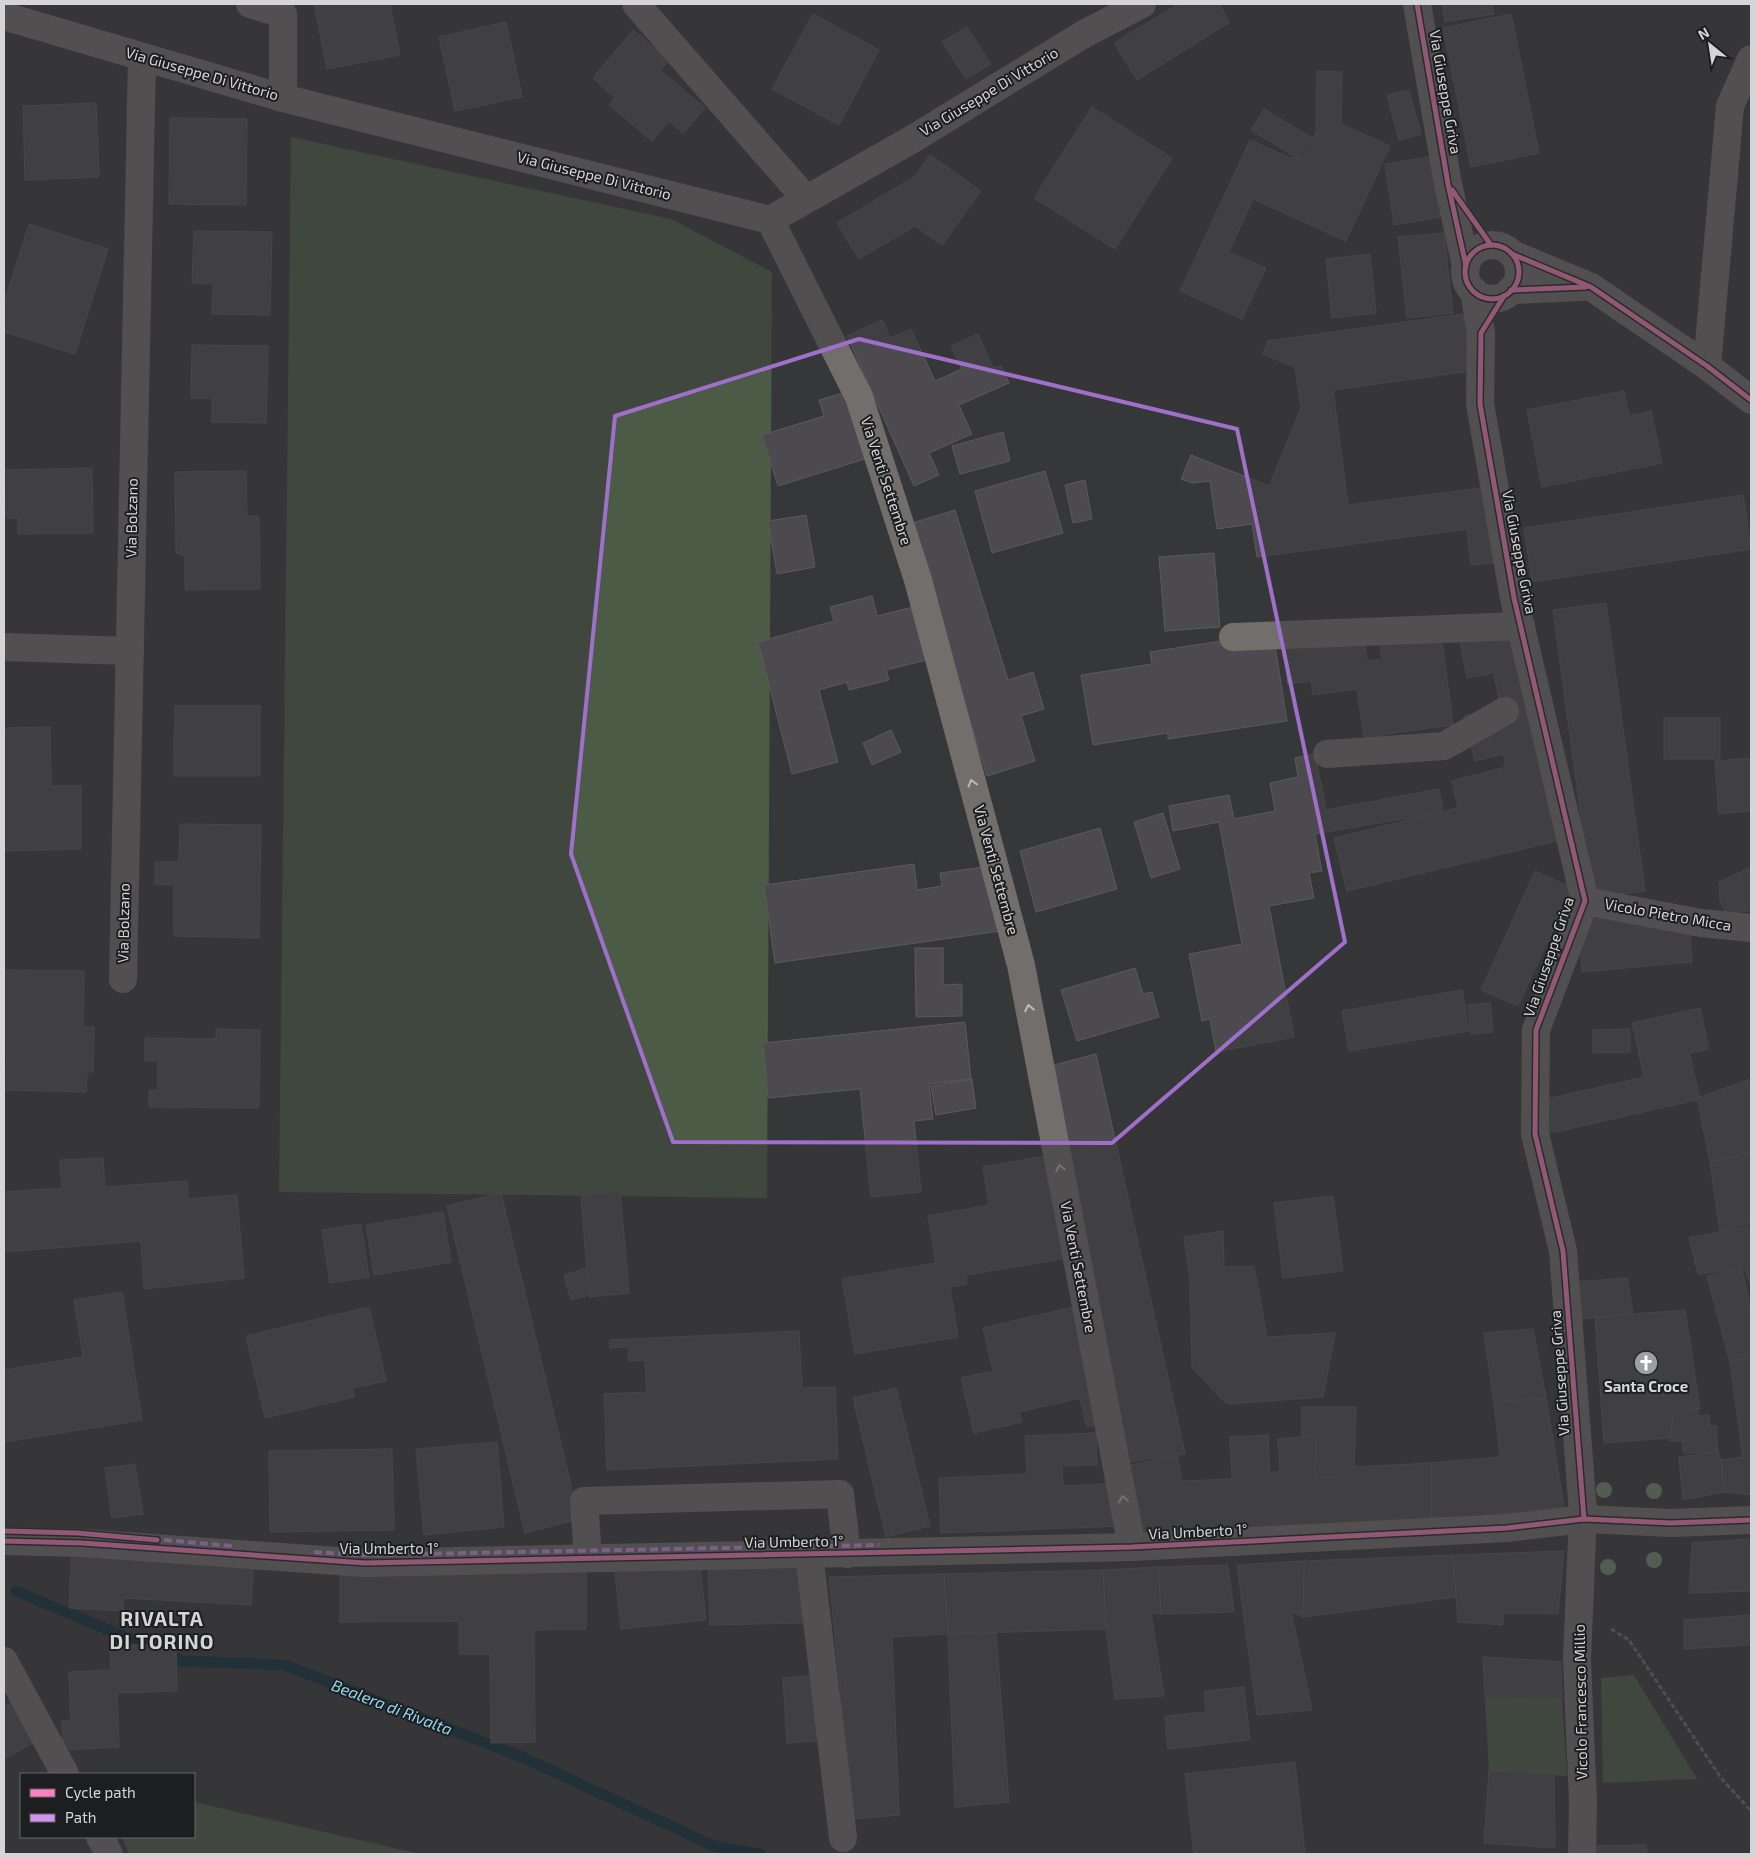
<svg xmlns="http://www.w3.org/2000/svg" width="1755" height="1858" font-family="'Exo 2',sans-serif">
<rect width="100%" height="100%" fill="#363738"/>
<g fill="#4b5b46">
<polygon points="291,137 671,219 772,272 767,1198 279,1192"/>
<polygon points="1634,1675 1697,1779 1603,1783 1601,1678"/>
<polygon points="1485,1698 1562,1699 1567,1776 1489,1771"/>
<polygon points="194,1802 420,1854 129,1854 122,1837 194,1837"/>
</g>
<g fill="none" stroke-linecap="round" stroke-linejoin="round">
<polyline stroke="#072c35" stroke-width="11" points="16,1591 182,1661 285,1665 522,1757 714,1846 760,1854"/>
</g>
<g fill="#4c4a4f" stroke="#5a5a5c">
<polygon points="314,4 390,4 400,55 327,69"/>
<polygon points="1178,4 1219,4 1230,22 1137,80 1114,43"/>
<polygon points="1442,4 1492,4 1494,14 1445,22"/>
<polygon points="813,14 879,50 839,125 772,89"/>
<polygon points="1511,14 1539,153 1471,167 1443,28"/>
<polygon points="506,22 522,97 455,111 439,37"/>
<polygon points="967,27 991,64 966,79 942,42"/>
<polygon points="633,30 669,60 660,70 705,108 683,133 669,121 652,141 609,105 615,98 593,78"/>
<polygon points="1317,71 1342,72 1341,124 1390,146 1346,241 1253,199 1229,252 1266,268 1242,319 1180,291 1250,140 1290,158 1303,158 1316,132"/>
<polygon points="1409,90 1421,134 1399,140 1387,95"/>
<polygon points="96,103 99,177 25,180 23,106"/>
<polygon points="1092,107 1172,158 1115,249 1034,198"/>
<polygon points="1264,109 1312,138 1299,159 1251,130"/>
<polygon points="170,118 247,119 246,205 169,204"/>
<polygon points="930,155 981,191 942,245 915,226 859,259 837,223 914,177"/>
<polygon points="1430,157 1440,217 1394,225 1385,164"/>
<polygon points="29,224 108,249 75,354 4,332 4,303"/>
<polygon points="194,231 272,232 270,315 212,314 213,284 192,283"/>
<polygon points="1444,233 1453,313 1407,318 1398,237"/>
<polygon points="1370,254 1376,313 1332,318 1326,259"/>
<polygon points="1463,314 1471,371 1333,390 1348,505 1489,487 1499,562 1471,565 1467,529 1257,557 1252,524 1217,529 1210,481 1192,483 1181,479 1191,455 1269,486 1301,408 1295,367 1263,354 1268,341"/>
<polygon points="882,320 890,338 911,329 935,381 962,369 951,346 978,334 993,368 1001,365 1009,383 959,405 972,434 929,453 939,475 914,486 847,336"/>
<polygon points="192,345 268,346 266,423 212,422 212,398 191,398"/>
<polygon points="863,387 884,453 778,486 762,435 824,416 819,400"/>
<polygon points="1624,391 1629,416 1651,411 1662,463 1542,487 1527,410"/>
<polygon points="1003,432 1010,461 960,474 952,446"/>
<polygon points="92,468 93,533 18,534 18,518 5,518 4,470"/>
<polygon points="246,471 247,516 259,516 260,589 185,590 185,556 176,553 175,472"/>
<polygon points="1045,471 1063,533 992,553 975,491"/>
<polygon points="1085,480 1092,519 1073,523 1065,485"/>
<polygon points="1743,495 1751,549 1532,582 1524,528"/>
<polygon points="955,510 1008,680 1033,672 1044,709 1021,716 1035,761 987,776 909,524"/>
<polygon points="806,515 815,567 777,574 768,521"/>
<polygon points="1214,553 1220,627 1165,631 1159,557"/>
<polygon points="872,596 877,616 925,604 939,657 886,670 889,680 849,690 847,682 819,690 838,762 792,774 758,642 834,621 830,607"/>
<polygon points="1606,603 1645,891 1592,898 1553,610"/>
<polygon points="1531,628 1543,691 1499,700 1494,673 1467,678 1460,642"/>
<polygon points="1273,633 1287,721 1168,739 1168,733 1093,745 1081,675 1152,664 1150,652"/>
<polygon points="1441,633 1453,725 1364,737 1357,689 1313,695 1311,681 1288,684 1283,647 1364,636 1367,661 1382,659 1380,641"/>
<polygon points="1536,698 1569,838 1347,891 1334,838 1458,808 1452,781 1506,767 1503,754 1475,761 1464,716"/>
<polygon points="175,706 260,706 260,776 174,776"/>
<rect x="1664" y="718" width="56" height="41"/>
<polygon points="50,727 51,786 81,786 81,849 4,851 4,728"/>
<polygon points="891,730 901,752 872,765 863,743"/>
<polygon points="1315,754 1326,810 1439,789 1443,812 1315,834 1322,871 1309,873 1314,898 1269,906 1294,1037 1216,1052 1210,1019 1202,1021 1189,954 1242,944 1219,822 1173,831 1169,806 1229,795 1234,819 1275,811 1270,783 1298,777 1295,758"/>
<polygon points="1751,758 1751,811 1719,814 1715,761"/>
<polygon points="1163,813 1180,869 1151,878 1134,822"/>
<polygon points="180,824 261,825 259,938 174,936 174,885 155,884 155,862 179,862"/>
<polygon points="1100,828 1117,889 1036,912 1020,851"/>
<polygon points="914,864 917,890 942,886 940,873 991,866 1000,931 775,963 764,885"/>
<polygon points="1751,867 1751,911 1726,913 1720,901 1719,882"/>
<polygon points="1535,871 1572,888 1518,1006 1481,990"/>
<polygon points="1688,910 1692,962 1582,972 1578,921"/>
<polygon points="915,948 943,948 943,985 962,984 962,1016 916,1017"/>
<polygon points="1135,968 1143,994 1152,992 1159,1017 1077,1041 1061,990"/>
<polygon points="4,970 84,971 83,1027 94,1027 93,1072 87,1072 86,1092 6,1090 7,1033 4,1032"/>
<polygon points="1462,990 1469,1031 1349,1051 1342,1011"/>
<polygon points="1490,1003 1493,1032 1471,1034 1468,1005"/>
<polygon points="1700,1008 1709,1049 1689,1053 1700,1099 1542,1135 1534,1102 1644,1077 1632,1023"/>
<polygon points="965,1022 971,1079 929,1084 933,1119 914,1121 921,1192 871,1197 860,1089 768,1098 763,1043"/>
<polygon points="216,1029 260,1030 259,1108 149,1107 149,1090 158,1090 158,1061 145,1061 145,1038 216,1039"/>
<polygon points="1630,1029 1630,1052 1593,1053 1593,1030"/>
<polygon points="1096,1054 1185,1454 1129,1462 1046,1067"/>
<polygon points="972,1079 976,1108 936,1115 931,1086"/>
<polygon points="1751,1079 1751,1152 1710,1162 1697,1098"/>
<polygon points="1751,1152 1751,1223 1720,1231 1710,1162"/>
<polygon points="1051,1155 1068,1258 966,1275 967,1284 950,1287 958,1337 855,1354 842,1279 936,1263 928,1216 989,1205 983,1167"/>
<polygon points="103,1158 105,1187 187,1181 188,1199 237,1195 244,1278 144,1289 141,1241 4,1252 4,1192 62,1188 60,1160"/>
<polygon points="620,1191 629,1293 589,1297 581,1195"/>
<polygon points="501,1193 579,1519 525,1533 447,1206"/>
<polygon points="1333,1196 1343,1271 1283,1278 1274,1203"/>
<polygon points="443,1212 451,1262 374,1275 366,1225"/>
<polygon points="361,1224 369,1277 330,1283 322,1230"/>
<polygon points="1751,1226 1751,1286 1745,1269 1698,1274 1689,1238"/>
<polygon points="1223,1231 1224,1267 1254,1266 1267,1337 1335,1333 1323,1397 1227,1404 1192,1368 1190,1279 1184,1237"/>
<polygon points="585,1269 592,1294 571,1300 564,1275"/>
<polygon points="1742,1270 1751,1310 1751,1357 1730,1362 1707,1276"/>
<polygon points="1627,1278 1633,1313 1566,1321 1560,1283"/>
<polygon points="122,1292 142,1420 4,1442 4,1370 83,1357 74,1300"/>
<polygon points="1095,1302 1122,1419 1087,1427 1080,1398 1019,1412 1022,1422 974,1433 961,1378 993,1371 983,1328"/>
<polygon points="369,1307 386,1381 352,1388 354,1397 265,1418 246,1336"/>
<polygon points="1685,1310 1700,1409 1674,1412 1669,1438 1604,1443 1595,1317"/>
<polygon points="1533,1329 1546,1398 1494,1403 1484,1333"/>
<polygon points="799,1331 802,1388 835,1387 838,1459 607,1470 604,1394 647,1392 645,1360 629,1361 628,1347 610,1348 610,1340"/>
<polygon points="1751,1357 1751,1495 1724,1492 1721,1460 1743,1457 1730,1362"/>
<polygon points="896,1388 930,1526 886,1537 853,1398"/>
<polygon points="1546,1398 1564,1506 1431,1523 1431,1463 1500,1457 1494,1403"/>
<polygon points="1302,1407 1356,1407 1354,1467 1337,1477 1314,1478 1317,1436 1302,1437"/>
<polygon points="1698,1408 1698,1416 1709,1415 1710,1426 1716,1426 1718,1452 1684,1453 1682,1441 1670,1441 1674,1412"/>
<polygon points="1096,1433 1097,1465 1062,1466 1063,1486 1122,1483 1123,1526 941,1533 939,1478 1027,1474 1025,1436"/>
<polygon points="1268,1435 1270,1473 1280,1471 1278,1439 1317,1436 1314,1478 1337,1477 1354,1467 1431,1463 1431,1523 1139,1537 1126,1466 1177,1456 1182,1481 1232,1479 1230,1437"/>
<polygon points="497,1442 504,1527 424,1535 416,1449"/>
<polygon points="392,1449 394,1530 270,1532 269,1451"/>
<polygon points="1718,1452 1721,1460 1724,1492 1683,1500 1679,1457"/>
<polygon points="135,1464 143,1514 112,1518 105,1468"/>
<polygon points="1751,1539 1751,1591 1689,1593 1692,1543"/>
<polygon points="72,1548 254,1558 251,1605 123,1598 123,1611 69,1608"/>
<polygon points="1564,1551 1558,1614 1503,1613 1503,1625 1458,1622 1453,1555"/>
<polygon points="1453,1555 1456,1597 1303,1617 1304,1561"/>
<polygon points="1304,1561 1303,1617 1291,1611 1312,1710 1257,1715 1237,1565"/>
<polygon points="800,1564 802,1623 710,1625 708,1567"/>
<polygon points="700,1565 706,1620 621,1629 615,1573"/>
<polygon points="1228,1565 1234,1612 1161,1614 1158,1567"/>
<polygon points="1158,1567 1161,1614 1151,1613 1164,1696 1115,1699 1106,1629 1103,1570"/>
<polygon points="1103,1570 1106,1629 948,1634 944,1574"/>
<polygon points="586,1571 586,1629 534,1630 535,1742 491,1743 490,1654 459,1654 459,1621 340,1622 340,1573"/>
<polygon points="944,1574 948,1634 892,1637 899,1815 854,1819 829,1577"/>
<polygon points="1751,1615 1751,1645 1684,1649 1684,1620"/>
<polygon points="996,1633 1009,1802 955,1807 948,1634"/>
<polygon points="176,1643 177,1691 117,1693 119,1747 64,1750 62,1721 71,1721 69,1672 111,1670 110,1646"/>
<polygon points="1483,1657 1561,1662 1562,1699 1485,1698"/>
<polygon points="821,1675 826,1740 787,1743 783,1678"/>
<polygon points="1244,1687 1250,1740 1168,1749 1165,1716 1206,1712 1204,1691"/>
<polygon points="14,1701 36,1741 4,1759 4,1707"/>
<polygon points="1295,1762 1305,1854 1194,1854 1185,1774"/>
<polygon points="1489,1771 1554,1774 1555,1848 1484,1843"/>
<polygon points="1646,1845 1647,1854 1593,1854 1593,1846"/>
</g>
<g fill="none" stroke-linecap="round" stroke-linejoin="round">
<polyline stroke="#4e4f50" stroke-width="28" stroke-dasharray="28 14" stroke-linecap="butt" points="1505,711 1539,706"/>
<polyline stroke="#6e6d6c" stroke-width="3" stroke-dasharray="5 2.5" stroke-linecap="butt" points="1611,1629 1629,1640 1721,1778 1751,1811"/>
<g stroke="#726e6c" stroke-width="28">
<polyline points="250,4 283,14 283,98"/>
<polyline points="636,4 806,199"/>
<polyline points="1417,4 1448,184 1466,266"/>
<polyline points="4,16 283,98 770,220 911,140 1084,34 1142,4"/>
<polyline points="770,220 859,397 918,580 1021,965 1132,1547"/>
<circle cx="1492" cy="272" r="27"/>
<polyline points="1512,254 1591,287 1707,366 1751,400"/>
<polyline points="1511,290 1582,287"/>
<polyline points="1474,291 1481,333 1480,404 1514,598 1585,901 1536,1030 1535,1134 1563,1251 1583,1512 1577,1660 1583,1802 1582,1854"/>
<polyline points="1707,366 1730,106 1751,59"/>
<polyline points="1233,637 1521,626"/>
<polyline points="4,647 130,651"/>
<polyline points="1327,754 1444,746 1505,711"/>
<polyline points="1585,901 1701,923 1751,928"/>
<polyline points="123,979 142,57"/>
<polyline points="4,1541 82,1543 365,1563 1132,1547 1507,1528 1584,1519 1671,1523 1751,1520"/>
<polyline points="809,1554 843,1838"/>
<polyline points="588,1558 584,1501 840,1494 847,1554"/>
<polyline points="4,1661 65,1774"/>
<polyline points="100,1837 109,1854"/>
</g>
<g stroke="#d193ec" stroke-width="4" stroke-dasharray="8 4" stroke-linecap="butt">
<polyline points="152,1539 232,1546"/>
<polyline points="314,1552 363,1555 879,1545"/>
</g>
<g stroke="#1d1e1f" stroke-width="8">
<g id="cycleway">
<polyline points="1417,4 1448,184 1466,266"/>
<polyline points="1452,190 1491,245"/>
<circle cx="1492" cy="272" r="27"/>
<polyline points="1512,254 1591,287 1707,366 1751,400"/>
<polyline points="1511,290 1586,287"/>
<polyline points="1504,296 1481,333 1480,404 1514,598 1585,901 1536,1030 1535,1134 1563,1251 1584,1519"/>
<polyline points="4,1531 78,1533 157,1540"/>
<polyline points="4,1541 82,1543 365,1563 1132,1547 1507,1528 1584,1519 1671,1523 1751,1520"/>
</g>
</g>
<use href="#cycleway" stroke="#ff80c0" stroke-width="5"/>
</g>
<g fill="#768b71">
<circle cx="1604" cy="1490" r="8"/>
<circle cx="1654" cy="1491" r="8"/>
<circle cx="1654" cy="1560" r="8"/>
<circle cx="1608" cy="1567" r="8"/>
</g>
<defs><path id="oneway-chevron" d="M-2-3.5L2.5 0L-2 3.5" fill="none" stroke-width="1.6" stroke-linecap="round" stroke-linejoin="round" transform="scale(1.25)"/></defs>
<g stroke="#bcbbbc">
<use href="#oneway-chevron" transform="translate(972 783) rotate(-105)"/>
<use href="#oneway-chevron" transform="translate(1029 1008) rotate(-101)"/>
<use href="#oneway-chevron" transform="translate(1060 1168) rotate(-101)"/>
<use href="#oneway-chevron" transform="translate(1123 1499) rotate(-101)"/>
</g>
<path d="M0 0H1755V1858H0ZM859,339L1237,429L1345,942L1112,1143L673,1142L571,854L615,416Z" fill="#363738" fill-opacity=".55" fill-rule="evenodd"/>
<path fill="none" stroke="#9f70c9" stroke-width="4" stroke-linejoin="round" d="M859,339L1237,429L1345,942L1112,1143L673,1142L571,854L615,416Z"/>
<defs>
<g id="church-disc" transform="scale(1.25)"><circle r="9.5" fill="#9d9e9f" stroke="#1d1e1f"/><path d="M-1.2-6h2.4v3.5h3.3v2.4h-3.3V6h-2.4V-.1h-3.3v-2.4h3.3Z" fill="#fff"/></g>
</defs>
<g fill-rule="evenodd">
<use href="#church-disc" x="1646" y="1363"/>
</g>
<g text-anchor="middle" stroke-width="4" stroke-linejoin="round" paint-order="stroke">
<g font-size="15" fill="#d5d5d7" stroke="#1d1e1f">
<text transform="translate(202 74) rotate(16)" y="5">Via Giuseppe Di Vittorio</text>
<text transform="translate(989 92) rotate(-31)" y="5">Via Giuseppe Di Vittorio</text>
<text transform="translate(1445 92) rotate(80)" y="5">Via Giuseppe Griva</text>
<text transform="translate(594 176) rotate(14)" y="5">Via Giuseppe Di Vittorio</text>
<text transform="translate(886 481) rotate(72)" y="5">Via Venti Settembre</text>
<text transform="translate(132 518) rotate(-89)" y="5">Via Bolzano</text>
<text transform="translate(1519 552) rotate(79)" y="5">Via Giuseppe Griva</text>
<text transform="translate(996 870) rotate(75)" y="5">Via Venti Settembre</text>
<text transform="translate(1668 915) rotate(10)" y="5">Vicolo Pietro Micca</text>
<text transform="translate(124 923) rotate(-89)" y="5">Via Bolzano</text>
<text transform="translate(1549 957) rotate(-71)" y="5">Via Giuseppe Griva</text>
<text transform="translate(1078 1267) rotate(79)" y="5">Via Venti Settembre</text>
<text transform="translate(1560 1373) rotate(-94)" y="5">Via Giuseppe Griva</text>
<text transform="translate(1198 1532) rotate(-3)" y="5">Via Umberto 1°</text>
<text transform="translate(794 1542) rotate(-1)" y="5">Via Umberto 1°</text>
<text x="389" y="1554">Via Umberto 1°</text>
<text transform="translate(1581 1702) rotate(-91)" y="5">Vicolo Francesco Millio</text>
</g>
<g font-size="15" font-weight="bold" fill="#d5d5d7" stroke="#1d1e1f">
<text x="1646" y="1392">Santa Croce</text>
</g>
<g font-size="16" font-style="italic" fill="#93daf0" stroke="#1d1e1f">
<text transform="translate(392 1707) rotate(21)" y="6">Bealera di Rivalta</text>
</g>
<g font-size="20" font-weight="bold" letter-spacing="1" fill="#d5d5d7" stroke="#1d1e1f">
<text x="162" y="1626">RIVALTA<tspan x="162" dy="23">DI TORINO</tspan></text>
</g>
</g>
<rect width="1755" height="1858" fill="none" stroke="#d5d5d7" stroke-width="10"/>
<rect x="20" y="1773" width="175" height="65" fill="#1d1e1f" stroke="#676769"/>
<rect x="30" y="1789" width="25" height="8" fill="#ff80c0" stroke="#676769"/>
<text x="65" y="1798" font-size="15" fill="#d5d5d7">Cycle path</text>
<rect x="30" y="1814" width="25" height="8" fill="#d193ec" stroke="#676769"/>
<text x="65" y="1823" font-size="15" fill="#d5d5d7">Path</text>
<g transform="translate(1710 45) rotate(330)" stroke="#1d1e1f" stroke-width="4" paint-order="stroke">
<path d="M0-4L9 19L0 12L-9 19Z" fill="#d5d5d7"/>
<text y="-8" font-size="14" font-weight="bold" text-anchor="middle" fill="#d5d5d7">N</text>
</g>
</svg>
